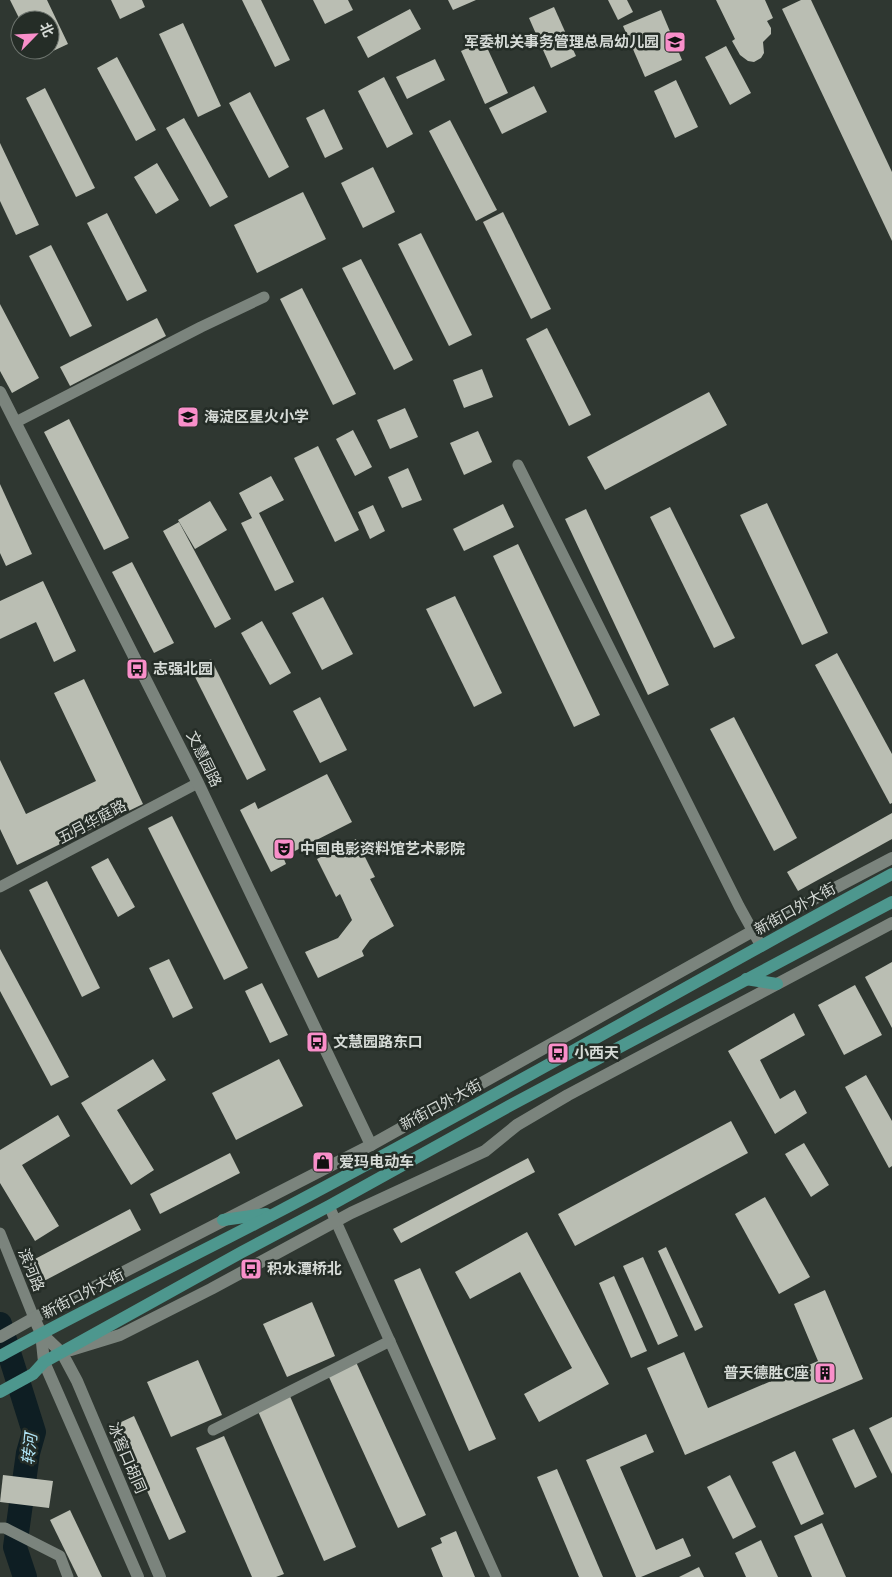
<svg xmlns="http://www.w3.org/2000/svg" width="892" height="1577" font-family="'Roboto Serif','Noto Sans SC',serif">
<rect width="100%" height="100%" fill="#2f3731"/>
<g fill="none" stroke-linecap="round" stroke-linejoin="round">
<polyline stroke="#0e1e23" stroke-width="24" points="0,1324 34,1432 28,1453 15,1547 25,1577"/>
</g>
<g fill="#babeb3">
<polygon points="10,0 47,0 68,44 38,58 34,50 50,50 50,20 20,20"/>
<polygon points="111,0 142,0 145,7 120,19"/>
<polygon points="242,0 261,0 290,60 275,67"/>
<polygon points="313,0 348,0 353,10 325,24"/>
<polygon points="448,0 476,0 453,10"/>
<polygon points="608,0 627,0 633,12 618,20"/>
<polygon points="716,0 765,0 773,18 767,21 771,28 771,34 763,42 764,53 761,58 754,62 748,61 740,55 732,41 735,39"/>
<polygon points="801,0 811,0 892,172 892,241 782,9"/>
<polygon points="554,7 576,56 551,68 529,18"/>
<polygon points="410,9 421,29 368,58 357,37"/>
<polygon points="661,10 682,60 645,77 623,26"/>
<polygon points="183,23 221,106 198,117 159,34"/>
<polygon points="484,41 508,93 485,104 461,51"/>
<polygon points="726,46 751,93 730,105 705,57"/>
<polygon points="117,57 156,130 136,141 97,68"/>
<polygon points="435,59 445,80 407,99 396,77"/>
<polygon points="384,77 413,134 387,148 358,91"/>
<polygon points="676,80 698,127 675,138 654,91"/>
<polygon points="534,86 547,112 502,134 489,108"/>
<polygon points="45,88 95,188 76,197 26,98"/>
<polygon points="250,92 289,167 269,178 229,103"/>
<polygon points="324,109 343,149 325,158 306,118"/>
<polygon points="184,118 228,197 210,207 166,128"/>
<polygon points="450,120 497,210 476,221 429,131"/>
<polygon points="0,143 39,225 16,235 0,201"/>
<polygon points="157,163 179,200 156,214 134,177"/>
<polygon points="373,167 395,212 363,228 341,183"/>
<polygon points="303,192 326,239 257,273 234,225"/>
<polygon points="503,212 551,309 531,319 483,222"/>
<polygon points="107,213 147,291 127,301 87,223"/>
<polygon points="421,233 472,335 449,346 398,244"/>
<polygon points="51,245 92,326 70,337 29,256"/>
<polygon points="361,259 413,360 394,370 342,268"/>
<polygon points="302,288 356,394 333,405 280,299"/>
<polygon points="0,304 39,378 12,393 0,371"/>
<polygon points="157,318 166,336 70,386 60,367"/>
<polygon points="547,328 591,415 569,426 526,339"/>
<polygon points="482,369 493,397 464,408 453,380"/>
<polygon points="709,392 727,425 605,490 587,457"/>
<polygon points="405,408 418,437 390,449 377,420"/>
<polygon points="69,419 129,538 104,550 44,432"/>
<polygon points="353,430 372,467 355,476 336,439"/>
<polygon points="478,431 492,462 464,475 450,443"/>
<polygon points="318,446 359,530 335,542 294,458"/>
<polygon points="408,468 422,500 402,508 388,477"/>
<polygon points="271,476 284,500 259,513 294,582 275,591 241,523 252,518 239,493"/>
<polygon points="0,484 32,554 6,566 0,553"/>
<polygon points="210,501 227,530 195,549 178,520"/>
<polygon points="767,503 828,633 802,645 740,515"/>
<polygon points="503,504 514,527 464,551 453,529"/>
<polygon points="373,505 385,531 370,539 358,512"/>
<polygon points="670,507 735,638 714,648 650,517"/>
<polygon points="586,509 669,685 648,695 565,519"/>
<polygon points="179,522 231,619 215,628 163,531"/>
<polygon points="518,544 600,715 574,727 493,556"/>
<polygon points="132,562 174,643 154,653 112,572"/>
<polygon points="43,581 76,651 54,662 36,622 0,639 0,601"/>
<polygon points="455,596 502,693 474,707 426,609"/>
<polygon points="323,597 353,654 322,670 292,613"/>
<polygon points="262,621 291,673 270,685 241,633"/>
<polygon points="837,653 892,754 892,803 890,804 815,665"/>
<polygon points="211,659 266,770 247,780 191,669"/>
<polygon points="84,679 143,804 17,865 0,829 0,760 26,814 96,781 54,693"/>
<polygon points="320,697 347,750 320,763 293,711"/>
<polygon points="734,717 797,838 774,851 710,729"/>
<polygon points="327,774 352,822 283,857 286,864 271,872 240,810 255,802 258,809"/>
<polygon points="892,813 892,839 798,891 787,872"/>
<polygon points="172,816 248,968 224,980 148,828"/>
<polygon points="356,839 375,877 370,879 394,926 370,940 362,951 364,956 318,978 305,952 338,938 352,920 340,894 336,897 317,859"/>
<polygon points="108,858 135,907 118,917 91,867"/>
<polygon points="47,881 100,988 82,997 29,890"/>
<polygon points="0,949 69,1077 51,1086 0,991"/>
<polygon points="169,959 193,1008 173,1018 149,968"/>
<polygon points="892,962 892,1028 865,977"/>
<polygon points="262,983 288,1035 270,1043 245,991"/>
<polygon points="855,985 882,1035 844,1055 818,1005"/>
<polygon points="794,1013 805,1035 760,1060 780,1099 795,1090 807,1113 775,1134 728,1051"/>
<polygon points="153,1059 166,1080 117,1110 154,1170 131,1185 81,1103"/>
<polygon points="279,1059 303,1106 236,1140 212,1093"/>
<polygon points="866,1075 892,1121 892,1166 889,1168 845,1087"/>
<polygon points="58,1115 70,1136 22,1165 59,1226 35,1241 0,1183 0,1150"/>
<polygon points="731,1121 748,1153 575,1246 558,1214"/>
<polygon points="804,1143 829,1185 811,1197 785,1154"/>
<polygon points="230,1153 240,1173 160,1214 150,1194"/>
<polygon points="528,1158 535,1172 401,1243 393,1229"/>
<polygon points="765,1197 810,1277 779,1294 735,1214"/>
<polygon points="130,1209 141,1230 44,1281 33,1260"/>
<polygon points="527,1232 609,1384 539,1422 524,1394 572,1368 520,1272 470,1299 455,1272"/>
<polygon points="666,1247 703,1327 695,1331 658,1251"/>
<polygon points="643,1257 678,1336 658,1345 623,1266"/>
<polygon points="420,1268 496,1439 469,1451 394,1280"/>
<polygon points="614,1276 647,1351 631,1358 599,1283"/>
<polygon points="825,1290 863,1379 685,1455 647,1368 684,1352 708,1408 818,1361 794,1304"/>
<polygon points="312,1302 335,1356 287,1377 263,1324"/>
<polygon points="198,1360 222,1415 171,1437 147,1382"/>
<polygon points="356,1362 426,1515 398,1528 328,1375"/>
<polygon points="289,1394 356,1547 324,1561 257,1409"/>
<polygon points="134,1416 186,1532 169,1540 117,1424"/>
<polygon points="892,1417 892,1474 869,1428"/>
<polygon points="854,1429 877,1477 855,1488 832,1439"/>
<polygon points="646,1434 654,1452 620,1467 656,1550 683,1538 691,1556 641,1577 636,1577 586,1460"/>
<polygon points="224,1436 284,1574 276,1577 252,1577 196,1448"/>
<polygon points="795,1451 824,1514 801,1525 772,1462"/>
<polygon points="557,1469 603,1577 579,1577 537,1477"/>
<polygon points="3,1475 53,1481 49,1508 0,1502"/>
<polygon points="730,1475 756,1527 733,1539 707,1487"/>
<polygon points="70,1510 102,1577 78,1577 50,1520"/>
<polygon points="822,1523 846,1577 812,1577 794,1536"/>
<polygon points="456,1531 475,1577 443,1577 431,1548 442,1543 440,1538"/>
<polygon points="761,1540 778,1577 746,1577 735,1553"/>
<polygon points="699,1567 704,1577 679,1577"/>
</g>
<g fill="none" stroke-linecap="round" stroke-linejoin="round">
<g stroke="#7b847d" stroke-width="11">
<polyline points="16,422 201,327 264,297"/>
<polyline points="518,465 739,906 761,946"/>
<polyline points="0,887 198,783"/>
<polyline points="329,1206 496,1577"/>
<polyline points="0,1233 34,1318"/>
<polyline points="213,1430 390,1341"/>
<polyline points="0,1528 5,1528 60,1556 68,1577"/>
</g>
<g stroke="#7b847d" stroke-width="12">
<polyline points="0,392 198,783 371,1145"/>
<polyline points="34,1318 41,1333 44,1362 138,1577"/>
<polyline points="41,1333 62,1353 77,1381 160,1577"/>
<polyline points="0,1337 34,1318 371,1145 753,931 892,858"/>
<polyline points="71,1350 120,1335 211,1289 351,1213 485,1151 517,1125 568,1095 892,923"/>
</g>
<g stroke="#4d978e" stroke-width="12">
<polyline points="746,979 777,984"/>
<polyline points="223,1220 266,1214"/>
<path d="M0,1356C91,1306 184,1261 276,1213C483,1104 686,986 892,874"/>
<polyline points="0,1392 33,1374 44,1362 242,1252 329,1206 511,1105 892,902"/>
</g>
</g>
<defs>
<g id="school-square" transform="scale(1.125)"><rect x="-9" y="-9" width="18" height="18" rx="4" fill="#f98fca" stroke="#252d27"/><path d="M0-5L7-2L0 1L-7-2ZM-4 1L0 2.5L4 1V4Q0 6-4 4Z" fill="#111"/></g>
<g id="bus-square" transform="scale(1.125)"><rect x="-9" y="-9" width="18" height="18" rx="4" fill="#f98fca" stroke="#252d27"/><path d="M-5-6H5V4H4V6H2V4H-2V6H-4V4H-5ZM-3.5-4V0h7V-4ZM-3.5 1.2v1.5H-2V1.2ZM2 1.2v1.5H3.5V1.2Z" fill="#111"/></g>
<g id="theatre-square" transform="scale(1.125)"><rect x="-9" y="-9" width="18" height="18" rx="4" fill="#f98fca" stroke="#252d27"/><path d="M-5-5.5Q0-4 5-5.5V0Q5 5 0 6Q-5 5-5 0ZM-3.3-2.5H-1v1.5H-3.3ZM1-2.5H3.3v1.5H1ZM-2.8 1Q0 5.5 2.8 1Z" fill="#111"/></g>
<g id="shop-square" transform="scale(1.125)"><rect x="-9" y="-9" width="18" height="18" rx="4" fill="#f98fca" stroke="#252d27"/><path d="M-5-2.5h2.3a2.7 3.5 0 0 1 5.4 0H5L5.5 6h-11ZM-1.5-2.5h3a1.5 2.3 0 0 0-3 0Z" fill="#111"/></g>
<g id="building-square" transform="scale(1.125)"><rect x="-9" y="-9" width="18" height="18" rx="4" fill="#f98fca" stroke="#252d27"/><path d="M-4-6H4V6H1V3H-1V6H-4ZM-2.5-4.3h1.7v1.8h-1.7ZM.8-4.3h1.7v1.8H.8ZM-2.5-1h1.7V.8h-1.7ZM.8-1h1.7V.8H.8Z" fill="#111"/></g>
</defs>
<g fill-rule="evenodd">
<use href="#school-square" x="675" y="42"/>
<use href="#school-square" x="188" y="417"/>
<use href="#bus-square" x="137" y="669"/>
<use href="#theatre-square" x="284" y="849"/>
<use href="#bus-square" x="317" y="1042"/>
<use href="#bus-square" x="558" y="1053"/>
<use href="#shop-square" x="323" y="1162"/>
<use href="#bus-square" x="251" y="1269"/>
<use href="#building-square" x="825" y="1373"/>
</g>
<g text-anchor="middle" stroke-width="5" stroke-linejoin="round" paint-order="stroke">
<g font-size="15" font-weight="bold" fill="#d6dbd7" stroke="#252d27" text-anchor="start">
<text x="659" y="47" text-anchor="end">军委机关事务管理总局幼儿园</text>
<text x="204" y="422">海淀区星火小学</text>
<text x="153" y="674">志强北园</text>
<text x="300" y="854">中国电影资料馆艺术影院</text>
<text x="333" y="1047">文慧园路东口</text>
<text x="574" y="1058">小西天</text>
<text x="339" y="1167">爱玛电动车</text>
<text x="267" y="1274">积水潭桥北</text>
<text x="809" y="1378" text-anchor="end">普天德胜C座</text>
</g>
<g font-size="15" fill="#d6dbd7" stroke="#252d27">
<text transform="translate(204 759) rotate(64)" y="5">文慧园路</text>
<text transform="translate(92 822) rotate(-28)" y="5">五月华庭路</text>
<text transform="translate(795 909) rotate(-29)" y="5">新街口外大街</text>
<text transform="translate(441 1105) rotate(-28)" y="5">新街口外大街</text>
<text transform="translate(31 1270) rotate(68)" y="5">滨河路</text>
<text transform="translate(83 1294) rotate(-27)" y="5">新街口外大街</text>
<text transform="translate(127 1458) rotate(67)" y="5">冰窖口胡同</text>
</g>
<g font-size="16" font-style="italic" fill="#afe4f6" stroke="#252d27">
<text transform="translate(29 1449) rotate(-84)" y="6">转河</text>
</g>
</g>
<g transform="translate(35 35) rotate(66)"><circle r="24" fill="#252d27" stroke="#6c736d"/>
<path d="M0-4L9 19L0 12L-9 19Z" fill="#f98fca"/>
<text y="-8" font-size="14" font-weight="bold" text-anchor="middle" fill="#d6dbd7">北</text>
</g>
</svg>
